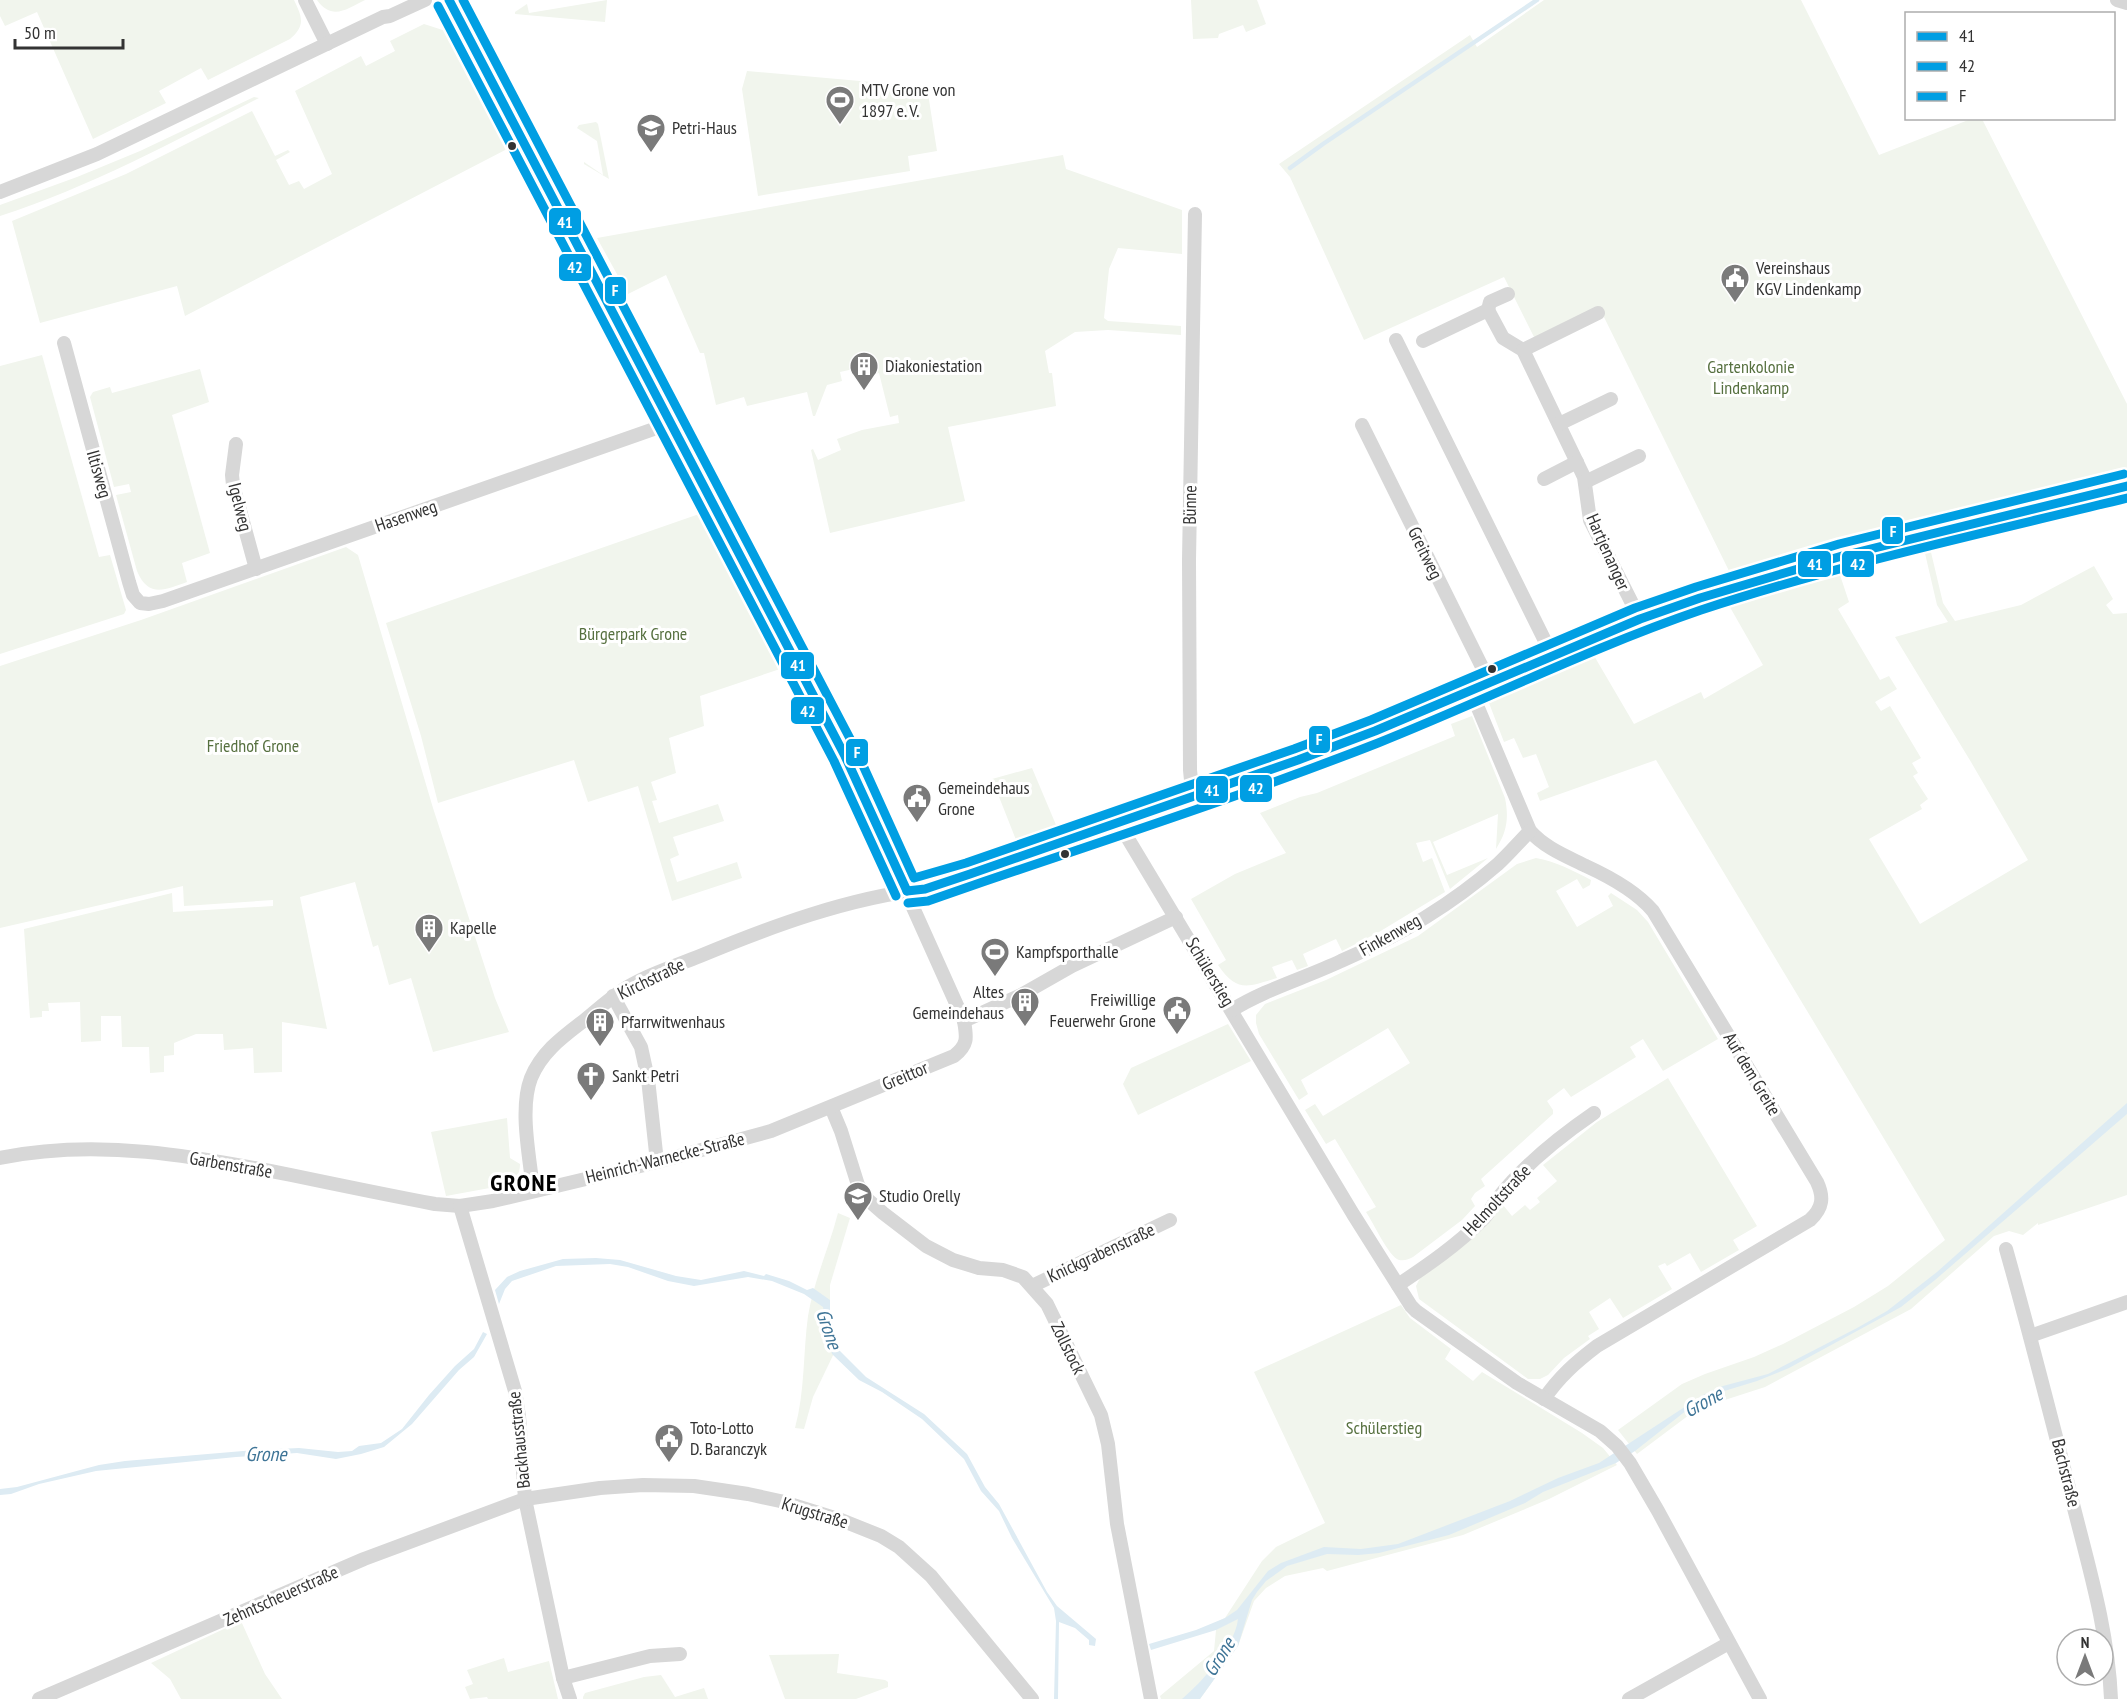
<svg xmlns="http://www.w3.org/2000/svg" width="2127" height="1699" font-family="'PT Sans Narrow',sans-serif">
<rect width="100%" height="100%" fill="#fff"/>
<g fill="#f1f5ed">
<path d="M0,0H294C302,17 306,25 290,39L208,80L201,68L159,91L166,103L93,139L37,12L5,26L0,16Z"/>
<path d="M317,0H365C347,9 332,21 317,0Z"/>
<polygon points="607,0 605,22 515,14 515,12 527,4 529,13"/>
<polygon points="1191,0 1257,0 1266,24 1246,32 1243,25 1219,34 1218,38 1193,39"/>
<polygon points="1544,0 1801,0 1879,155 1971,119 1982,119 2127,404 2127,477 2047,492 1827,546 1732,577 1600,309 1536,341 1504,277 1364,340 1290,177 1279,164 1470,35 1477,47"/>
<polygon points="424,24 452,33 511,147 185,316 177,286 40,323 12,221 126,174 252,111 275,156 288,150 290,152 276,160 289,185 299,181 304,189 332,174 295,91 361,56 366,66 395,51 390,41"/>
<polygon points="747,71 927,87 937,151 908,156 910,171 758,196 742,89"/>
<path d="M254,97L259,98C175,141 90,187 0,216V205L77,177L140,151Z"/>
<polygon points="596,122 598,124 609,179 584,164 584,162 603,175 597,141 577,128 579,125"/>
<polygon points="1063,155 1066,169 1182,210 1182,254 1118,248 1109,269 1104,318 1108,321 1181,326 1181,335 1108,330 1075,332 1045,351 1049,373 1052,373 1056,406 948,427 965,501 830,533 811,450 813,449 818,460 841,450 837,439 862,430 899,423 898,415 890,417 879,373 861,377 858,368 840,372 842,381 827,385 815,416 813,416 807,392 747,406 744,397 716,405 704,353 700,353 666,275 628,294 597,238"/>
<polygon points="42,355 99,557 110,555 126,610 124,614 0,654 0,366"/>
<path d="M200,369L209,402L172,415L210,553L182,563L187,582C165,590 148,598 137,571L116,495L131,492L129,484L114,487L90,397L93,392L110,387L112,393Z"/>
<polygon points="702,513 783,668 700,696 704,726 669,738 676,773 651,782 657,800 652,801 659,823 718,804 724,821 673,837 679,855 670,859 677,882 737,862 742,878 672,901 638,786 588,802 574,760 438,803 421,736 386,623"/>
<polygon points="346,547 358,555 433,808 495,998 509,1032 433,1052 411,978 389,985 378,945 373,947 355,882 300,897 327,1029 282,1022 282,1072 254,1073 253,1048 224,1050 223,1034 196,1034 174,1043 174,1055 164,1056 164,1072 150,1073 149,1047 122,1047 121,1016 101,1016 101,1041 81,1042 80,1002 48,1003 49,1011 42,1011 42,1017 30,1018 24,929 172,893 173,912 273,906 273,900 184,906 183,886 0,928 0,666 141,620"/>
<polygon points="1930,548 1943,603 1955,621 2021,605 2094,566 2113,599 2106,605 2113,614 2127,613 2127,1195 2038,1225 2038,1223 2023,1235 2009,1231 1994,1236 1911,1309 1765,1387 1697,1409 1637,1454 1618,1430 1682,1384 1705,1374 1754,1357 1783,1344 1854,1307 1888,1286 1945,1240 1656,760 1540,801 1537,793 1549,787 1536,754 1523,758 1514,738 1504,742 1489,703 1490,696 1593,654 1634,724 1701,692 1704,699 1763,665 1727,602 1837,571 1840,575 1849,602 1838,609 1880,680 1889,676 1897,689 1875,702 1881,711 1890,706 1921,758 1912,763 1918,773 1913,776 1928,799 1920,805 1922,809 1869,839 1920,924 2028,860 1971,762 1895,637 1948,622 1937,605 1924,549"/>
<path d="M1472,716L1505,798C1509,818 1507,832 1496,849L1498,814L1433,842L1447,875L1488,858L1450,889L1430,840L1416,843L1423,862L1432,858L1445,892L1379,932L1342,951L1336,939L1303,954L1308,966L1297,970L1292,960L1272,967L1277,978C1248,987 1237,993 1218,965L1226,960L1191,899L1235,874L1286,853L1260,813L1300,797L1317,793L1455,736L1451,724Z"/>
<polygon points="1032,768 1059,832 1018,845 992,779"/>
<path d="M1536,858C1555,861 1574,871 1591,880L1590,885L1583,889L1577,879L1556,891L1577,927L1613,906L1608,896L1611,893L1637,910L1648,922L1718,1039L1663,1071L1643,1039L1630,1047L1636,1057L1571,1097L1564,1088L1547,1101L1553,1110V1114L1481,1179L1485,1186L1475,1193L1471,1199L1475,1206L1462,1220L1413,1257C1409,1259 1405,1261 1399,1260C1389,1257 1373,1222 1366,1212L1376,1207L1335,1139L1326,1144L1305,1110L1315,1104L1323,1116L1410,1063L1388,1028L1301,1080L1308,1094L1299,1100L1259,1034L1256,1023V1015L1265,1004L1326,980L1418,936L1517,864Z"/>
<polygon points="1228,1024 1251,1061 1138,1115 1123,1084 1131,1068"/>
<polygon points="1668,1078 1757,1226 1733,1240 1739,1250 1701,1272 1690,1253 1667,1266 1665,1263 1658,1266 1672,1289 1623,1318 1610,1298 1589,1312 1599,1329 1588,1336 1590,1339 1564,1358 1548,1375 1540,1379 1528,1379 1419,1299 1416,1286 1420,1278 1474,1235 1503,1205 1512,1216 1525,1205 1530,1210 1540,1202 1537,1198 1557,1181 1543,1165 1597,1122"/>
<path d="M507,1118L510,1158L520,1164C520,1175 515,1181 506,1185L446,1196L431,1132Z"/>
<path d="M838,1213L850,1218L830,1285V1311L837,1347L813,1397L804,1429L795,1428C805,1392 803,1353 808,1316C814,1280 829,1248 838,1213Z"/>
<polygon points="1401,1305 1410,1318 1451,1349 1445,1359 1473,1381 1482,1372 1582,1433 1603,1448 1617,1465 1549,1499 1463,1535 1327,1571 1323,1568 1285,1576 1266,1588 1254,1601 1238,1646 1200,1699 1161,1699 1160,1696 1214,1651 1216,1630 1213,1624 1225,1618 1262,1561 1276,1547 1325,1523 1254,1372"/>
<polygon points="241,1621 265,1674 282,1699 181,1699 170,1679 151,1663"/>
<polygon points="839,1654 837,1673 885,1680 888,1682 888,1687 856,1699 785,1699 769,1655"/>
<polygon points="504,1658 508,1672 549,1661 558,1699 488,1699 487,1697 470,1699 465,1687 473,1684 467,1670"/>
<polygon points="661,1675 675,1697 704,1688 708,1699 583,1699 583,1697 585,1693 644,1677"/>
</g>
<g fill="#ddebf3">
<path d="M2127,1103V1114L1935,1280L1901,1307L1789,1368L1757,1381L1708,1396L1692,1406L1635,1451L1616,1463L1543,1492L1525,1503L1449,1535L1379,1553L1358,1555L1327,1554L1287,1566L1266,1581L1257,1592L1252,1600L1238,1646L1200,1699H1182C1202,1682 1235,1646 1238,1619L1216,1630L1151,1650L1149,1644L1196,1630L1225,1618L1237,1610L1268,1571L1281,1563L1324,1547L1361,1549L1398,1544L1510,1501L1558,1478L1599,1463L1703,1395L1723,1386L1768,1374L1857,1328L1887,1311L1937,1272Z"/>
<polygon points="596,1258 620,1260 676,1276 701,1280 744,1271 764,1276 766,1274 789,1281 807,1290 813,1288 830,1300 830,1311 837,1348 866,1377 924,1414 967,1454 985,1487 999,1504 1047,1592 1057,1606 1096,1639 1095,1646 1089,1645 1089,1640 1075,1628 1059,1622 1058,1699 1054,1699 1056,1621 1054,1608 1012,1538 999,1511 981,1491 964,1459 922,1419 882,1392 859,1380 832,1354 823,1307 804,1294 772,1281 748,1277 694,1286 668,1281 628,1267 610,1264 556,1266 512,1281 505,1289 499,1304 495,1290 507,1277 520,1271 563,1259"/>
<polygon points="483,1332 487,1334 474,1357 459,1370 412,1424 384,1447 361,1454 336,1459 297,1453 236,1457 96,1471 39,1484 11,1494 0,1495 0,1489 17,1487 99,1465 125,1461 255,1450 299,1448 338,1452 352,1451 359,1446 381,1443 402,1429 429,1395 455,1366 474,1349"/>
</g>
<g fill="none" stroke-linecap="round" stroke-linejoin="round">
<polyline stroke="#ddebf3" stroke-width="4.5" points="1290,168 1323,144 1537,0"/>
<g stroke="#d7d7d7" stroke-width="14">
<polyline points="305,0 327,44"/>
<polyline points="2117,0 2127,3"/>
<polyline points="0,192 97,154 383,17 390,16 425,0"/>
<polyline points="1195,214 1189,560 1190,770 1191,780 1196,796"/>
<polyline points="1488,310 1490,302 1508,294"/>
<polyline points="1396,340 1552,655"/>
<polyline points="1423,341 1488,310 1503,338 1523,350 1584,477 1590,520 1640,619"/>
<polyline points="64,343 129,582 133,595 140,603 149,604 163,601 671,423"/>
<polyline points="1523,350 1598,313"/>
<polyline points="1559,424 1611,399"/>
<polyline points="1362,425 1489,681"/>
<polyline points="236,444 232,475 233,485 256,569"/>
<polyline points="1544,479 1577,462"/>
<polyline points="1585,482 1639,456"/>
<path d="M1470,689L1530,831C1545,848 1566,856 1586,866C1610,877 1636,891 1653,911L1817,1182C1824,1197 1823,1208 1810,1220L1597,1346C1576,1362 1559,1377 1544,1399"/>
<polyline points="1121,822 1124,832 1353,1214 1411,1306 1416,1311 1517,1383 1600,1431 1617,1446 1630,1463 1658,1511 1760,1699"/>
<polyline points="613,996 641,1047 648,1079 657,1162"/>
<path d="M1232,1010C1266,989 1305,978 1341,961C1397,937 1452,904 1498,864C1509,854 1519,842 1530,831"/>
<polyline points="964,1021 1021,995 1072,966 1176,917"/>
<polyline points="831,1107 841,1131 858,1185 867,1199 883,1213 926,1246 953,1260 979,1268 1003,1270 1023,1277 1047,1304 1101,1415 1108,1444 1117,1524 1151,1699"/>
<path d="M0,1158C97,1138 195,1156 291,1175C339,1185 387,1195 435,1204L460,1206L493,1201L657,1162L771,1131L954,1056C968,1045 967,1038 964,1021L845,756L449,0"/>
<path d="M533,1190C530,1158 519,1109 531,1078C542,1051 564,1036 586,1019C601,1007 615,993 633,984C654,972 678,965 700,956C772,926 848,898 925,889L1298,760L1375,731L1640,619L1700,598L1842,556L1937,532L2127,486"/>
<polyline points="460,1206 515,1391 519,1416 525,1499 563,1678 570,1699"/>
<path d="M2006,1249C2028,1327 2048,1405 2068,1484C2085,1555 2108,1625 2111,1699"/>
<path d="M1398,1285C1428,1265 1457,1245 1482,1220C1489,1214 1492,1205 1498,1198C1525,1164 1559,1137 1594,1113"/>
<polyline points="1032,1286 1170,1220"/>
<polyline points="2030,1336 2127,1302"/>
<polyline points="563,1678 650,1656 680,1654"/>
<polyline points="39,1699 364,1559 525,1499 600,1488 643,1485 694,1486 748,1494 780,1501 841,1520 881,1536 899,1547 931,1576 1032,1699"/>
<polyline points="1629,1699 1729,1643"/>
</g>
<g stroke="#fff" stroke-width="14">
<g id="bus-1">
<polyline points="449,0 845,756 907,891"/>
<polyline points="907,891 925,889 970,874 1298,760 1375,731 1640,619 1700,598 1842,556 2127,486"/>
</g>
</g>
<g stroke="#fff" stroke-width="14">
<g id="bus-2">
<polyline points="438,6 834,761 896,896"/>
<path d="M908,903L928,901L974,885C1109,839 1245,795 1378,743C1486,700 1590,648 1701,610C1840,564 1985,533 2127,498"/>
</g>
</g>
<g stroke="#fff" stroke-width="14">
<polyline id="bus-3" points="463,0 856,750 914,878 966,863 1294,749 1371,720 1635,608 1696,587 1839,544 2124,474"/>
</g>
<use href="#bus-1" stroke="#009ee3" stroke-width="9"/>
<use href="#bus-2" stroke="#009ee3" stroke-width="9"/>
<use href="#bus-3" stroke="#009fe3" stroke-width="9"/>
</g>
<defs>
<g id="stadium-pin" transform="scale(1.5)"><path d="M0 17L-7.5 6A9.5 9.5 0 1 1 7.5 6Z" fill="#7a7a7a" stroke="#fff"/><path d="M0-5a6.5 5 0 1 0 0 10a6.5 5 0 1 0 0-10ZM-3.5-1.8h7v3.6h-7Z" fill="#fff"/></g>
<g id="school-pin" transform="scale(1.5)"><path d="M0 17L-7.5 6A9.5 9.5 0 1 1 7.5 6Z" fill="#7a7a7a" stroke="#fff"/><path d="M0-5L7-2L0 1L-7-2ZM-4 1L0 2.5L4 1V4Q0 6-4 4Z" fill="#fff"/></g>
<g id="civic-pin" transform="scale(1.5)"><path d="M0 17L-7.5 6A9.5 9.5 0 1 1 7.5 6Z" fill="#7a7a7a" stroke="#fff"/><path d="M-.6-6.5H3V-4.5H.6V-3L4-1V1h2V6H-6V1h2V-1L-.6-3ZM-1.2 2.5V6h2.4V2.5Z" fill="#fff"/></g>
<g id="building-pin" transform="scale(1.5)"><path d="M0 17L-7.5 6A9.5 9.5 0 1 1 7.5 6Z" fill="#7a7a7a" stroke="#fff"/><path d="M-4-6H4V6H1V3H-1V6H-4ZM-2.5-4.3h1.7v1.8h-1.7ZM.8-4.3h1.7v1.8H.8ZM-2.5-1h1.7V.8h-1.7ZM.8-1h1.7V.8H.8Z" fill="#fff"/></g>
<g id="church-pin" transform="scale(1.5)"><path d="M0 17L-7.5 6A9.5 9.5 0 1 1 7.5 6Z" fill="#7a7a7a" stroke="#fff"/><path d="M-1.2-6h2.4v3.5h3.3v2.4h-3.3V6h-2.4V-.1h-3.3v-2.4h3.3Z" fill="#fff"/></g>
<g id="university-pin" transform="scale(1.5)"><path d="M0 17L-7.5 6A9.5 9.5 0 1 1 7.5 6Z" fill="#7a7a7a" stroke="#fff"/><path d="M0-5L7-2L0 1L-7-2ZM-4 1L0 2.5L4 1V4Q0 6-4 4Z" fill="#fff"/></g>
</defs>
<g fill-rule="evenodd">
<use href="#stadium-pin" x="840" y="100"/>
<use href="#school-pin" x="651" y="128"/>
<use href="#civic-pin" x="1735" y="278"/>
<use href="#building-pin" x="864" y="366"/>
<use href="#civic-pin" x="917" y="798"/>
<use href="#building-pin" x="429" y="928"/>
<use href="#stadium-pin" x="995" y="952"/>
<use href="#building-pin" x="1025" y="1002"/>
<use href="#civic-pin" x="1177" y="1010"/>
<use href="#building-pin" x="600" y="1022"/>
<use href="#church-pin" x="591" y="1076"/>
<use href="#university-pin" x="858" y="1196"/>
<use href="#civic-pin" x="669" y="1438"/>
</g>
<g fill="#333" stroke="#fff" stroke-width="2">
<circle cx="512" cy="146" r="5"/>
<circle cx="1492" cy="669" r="5"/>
<circle cx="1065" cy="854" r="5"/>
</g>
<g text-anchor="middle" stroke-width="6" stroke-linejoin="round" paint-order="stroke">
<g font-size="18" fill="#333" stroke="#fff" text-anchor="start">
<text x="861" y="96">MTV Grone von<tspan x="861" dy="21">1897 e. V.</tspan></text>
<text x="672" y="134">Petri-Haus</text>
<text x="1756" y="274">Vereinshaus<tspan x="1756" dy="21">KGV Lindenkamp</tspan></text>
<text x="885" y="372">Diakoniestation</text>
<text x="938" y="794">Gemeindehaus<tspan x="938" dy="21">Grone</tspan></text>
<text x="450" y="934">Kapelle</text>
<text x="1016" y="958">Kampfsporthalle</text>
<text x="1004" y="998" text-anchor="end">Altes<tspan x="1004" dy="21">Gemeindehaus</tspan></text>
<text x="1156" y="1006" text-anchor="end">Freiwillige<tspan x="1156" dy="21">Feuerwehr Grone</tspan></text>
<text x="621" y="1028">Pfarrwitwenhaus</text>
<text x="612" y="1082">Sankt Petri</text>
<text x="879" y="1202">Studio Orelly</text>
<text x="690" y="1434">Toto-Lotto<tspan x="690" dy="21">D. Baranczyk</tspan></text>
</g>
<g font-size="18" fill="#56703f" stroke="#fff">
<text x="1751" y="373">Gartenkolonie<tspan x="1751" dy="21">Lindenkamp</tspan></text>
<text x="633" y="640">Bürgerpark Grone</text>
<text x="253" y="752">Friedhof Grone</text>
<text x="1384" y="1434">Schülerstieg</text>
</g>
<g font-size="18" fill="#333" stroke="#fff">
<text transform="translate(99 474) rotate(74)" y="6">Iltisweg</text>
<text transform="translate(1190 505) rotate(-89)" y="6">Bünne</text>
<text transform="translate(240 507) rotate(76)" y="6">Igelweg</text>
<text transform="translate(406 516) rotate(-19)" y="6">Hasenweg</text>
<text transform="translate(1608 552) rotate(66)" y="6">Hartjenanger</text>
<text transform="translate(1425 553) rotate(64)" y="6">Greitweg</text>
<text transform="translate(1390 935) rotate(-29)" y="6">Finkenweg</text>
<text transform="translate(1210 972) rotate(59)" y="6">Schülerstieg</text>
<text transform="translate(651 979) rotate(-26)" y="6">Kirchstraße</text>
<text transform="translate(1752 1074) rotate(59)" y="6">Auf dem Greite</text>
<text transform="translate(905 1076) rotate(-23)" y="6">Greittor</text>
<text transform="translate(665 1158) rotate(-14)" y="6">Heinrich-Warnecke-Straße</text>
<text transform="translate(231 1165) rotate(10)" y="6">Garbenstraße</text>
<text transform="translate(1497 1200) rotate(-47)" y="6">Helmoltstraße</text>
<text transform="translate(1101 1253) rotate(-25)" y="6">Knickgrabenstraße</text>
<text transform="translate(1068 1348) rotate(64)" y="6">Zollstock</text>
<text transform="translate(519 1440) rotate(-96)" y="6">Backhausstraße</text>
<text transform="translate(2066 1473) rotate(76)" y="6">Bachstraße</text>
<text transform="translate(815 1513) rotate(17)" y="6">Krugstraße</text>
<text transform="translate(281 1596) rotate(-24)" y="6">Zehntscheuerstraße</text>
</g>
<g font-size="20" font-style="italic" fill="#3f7597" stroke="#fff">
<text transform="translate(829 1329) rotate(71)" y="7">Grone</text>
<text transform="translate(1703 1402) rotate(-29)" y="7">Grone</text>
<text x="266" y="1461">Grone</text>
<text transform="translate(1219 1657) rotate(-58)" y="7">Grone</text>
</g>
<g font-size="24" font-weight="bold" letter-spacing="1.5" fill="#000" stroke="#fff">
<text x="524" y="1191">GRONE</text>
</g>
</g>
<g stroke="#fff" stroke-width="2">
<rect x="548" y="207" width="34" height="29" rx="6" fill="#009ee3"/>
<rect x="558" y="253" width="34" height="29" rx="6" fill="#009ee3"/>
<rect x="604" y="276" width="23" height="29" rx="6" fill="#009fe3"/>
<rect x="1881" y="516" width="23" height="29" rx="6" fill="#009fe3"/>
<rect x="1841" y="550" width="34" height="28" rx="6" fill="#009ee3"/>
<rect x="1797" y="550" width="35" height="28" rx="6" fill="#009ee3"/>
<rect x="780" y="651" width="35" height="29" rx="6" fill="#009ee3"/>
<rect x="790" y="696" width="35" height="29" rx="6" fill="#009ee3"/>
<rect x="1308" y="725" width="23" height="29" rx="6" fill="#009fe3"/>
<rect x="845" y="738" width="24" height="29" rx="6" fill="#009fe3"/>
<rect x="1239" y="774" width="34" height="29" rx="6" fill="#009ee3"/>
<rect x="1195" y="775" width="34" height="29" rx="6" fill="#009ee3"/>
</g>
<g font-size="16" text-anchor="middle" font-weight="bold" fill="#fff">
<text x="565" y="228">41</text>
<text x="575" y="273">42</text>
<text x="615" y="296">F</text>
<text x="1893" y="537">F</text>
<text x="1858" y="570">42</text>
<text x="1815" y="570">41</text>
<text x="798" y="671">41</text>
<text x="808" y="717">42</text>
<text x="1319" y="745">F</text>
<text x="857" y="758">F</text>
<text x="1256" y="794">42</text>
<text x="1212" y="796">41</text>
</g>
<rect x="1905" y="12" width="210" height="108" fill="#ffffff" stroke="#adadad" stroke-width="1.5"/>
<rect x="1917" y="32" width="30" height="9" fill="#009ee3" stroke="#adadad" stroke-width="1.5"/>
<text x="1959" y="42" font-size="18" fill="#333333">41</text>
<rect x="1917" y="62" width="30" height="9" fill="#009ee3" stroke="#adadad" stroke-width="1.5"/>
<text x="1959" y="72" font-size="18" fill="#333333">42</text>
<rect x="1917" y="92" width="30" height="9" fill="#009fe3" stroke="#adadad" stroke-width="1.5"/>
<text x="1959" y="102" font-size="18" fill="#333333">F</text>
<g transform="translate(2085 1657)"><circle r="28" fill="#ffffff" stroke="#adadad" stroke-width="1.5"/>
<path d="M0-4.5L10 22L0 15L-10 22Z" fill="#7a7a7a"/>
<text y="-9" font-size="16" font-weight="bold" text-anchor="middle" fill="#333333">N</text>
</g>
<path d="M15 39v9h108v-9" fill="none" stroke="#333333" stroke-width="3"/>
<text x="24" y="39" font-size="18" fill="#333333" stroke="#ffffff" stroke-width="4.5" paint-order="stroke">50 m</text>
</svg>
